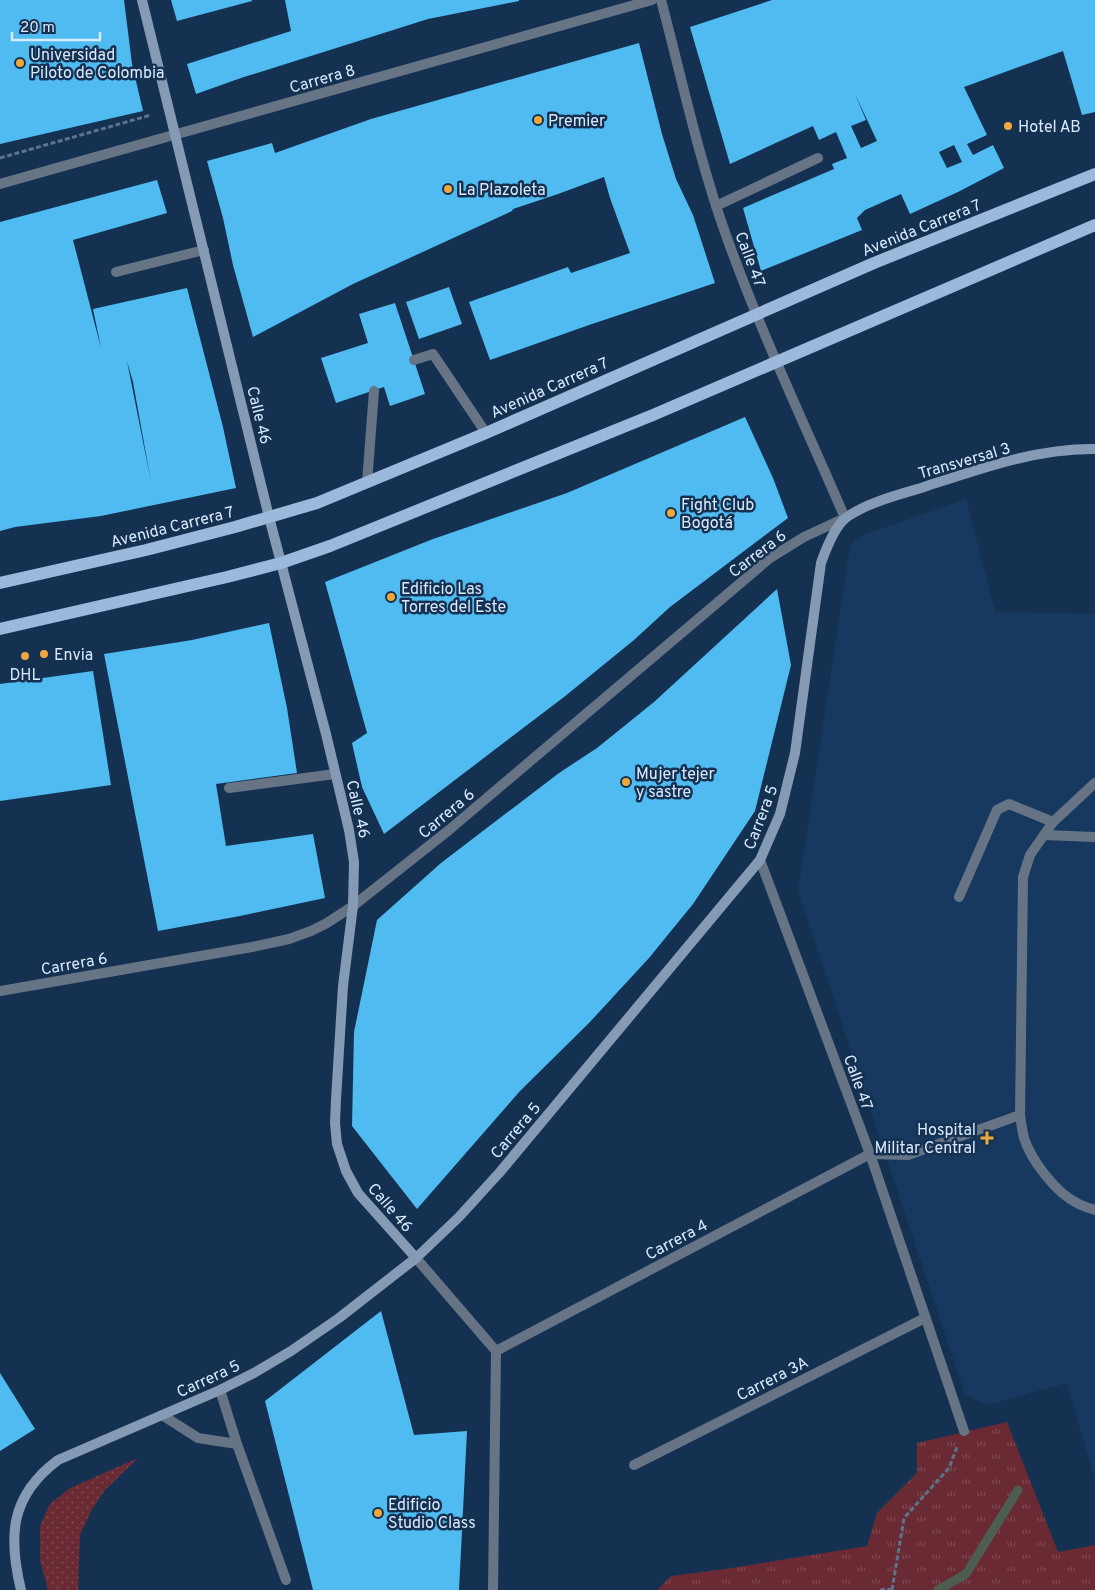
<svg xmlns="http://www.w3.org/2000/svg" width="1095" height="1590" font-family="Overpass,sans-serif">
<defs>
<pattern id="grass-dots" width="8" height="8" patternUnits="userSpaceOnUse" patternTransform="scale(1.25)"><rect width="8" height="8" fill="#692a33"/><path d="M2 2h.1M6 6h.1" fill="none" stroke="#7e4952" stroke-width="1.8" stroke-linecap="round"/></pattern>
<pattern id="park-tufts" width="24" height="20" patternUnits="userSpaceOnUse" patternTransform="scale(1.25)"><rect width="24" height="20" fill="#692a33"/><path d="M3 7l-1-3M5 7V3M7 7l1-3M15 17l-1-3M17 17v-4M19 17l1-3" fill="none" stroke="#7e4952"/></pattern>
</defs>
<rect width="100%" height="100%" fill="#153151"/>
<polygon fill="#17395f" points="966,499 995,612 1095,614 1095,1480 1067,1383 987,1405 965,1394 798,892 849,553 851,546 855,540 861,536"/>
<polygon fill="url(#grass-dots)" points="138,1458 104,1491 91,1511 80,1535 78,1590 48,1590 40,1560 40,1526 50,1504 70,1488"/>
<polygon fill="url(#park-tufts)" points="1007,1422 1058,1552 1095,1545 1095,1590 657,1590 671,1576 725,1569 867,1546 877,1513 917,1473 917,1443"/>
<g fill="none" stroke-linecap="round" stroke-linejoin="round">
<polyline stroke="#4d5d51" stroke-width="9" points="938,1590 966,1574 1018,1490"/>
</g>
<g fill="#4fbbf1" fill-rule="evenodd">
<polygon points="0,0 124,0 132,64 143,111 0,144"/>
<polygon points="171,0 252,0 252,1 177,21"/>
<polygon points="285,0 519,0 519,1 428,19 241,78 196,94 187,64 291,31"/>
<path d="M772,0H1095V112L1082,115L1063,51L964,87L987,135L967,144L973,155L993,145L1004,168L958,192L910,214L901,194L865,210L857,218L862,230L761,271L743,208L834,169L832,164L847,158L836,132L819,140L813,126L730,164L690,27ZM855,94L877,141L861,148L851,126L866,120ZM954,145L962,162L947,168L939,152Z"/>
<polygon points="639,43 662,134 676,179 693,215 715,283 589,325 490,360 469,302 568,267 571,273 630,253 610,198 604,177 558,194 513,209 512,211 353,284 253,337 233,265 223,218 207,161 272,143 275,153 371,119"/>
<path d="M157,180L167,213L73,240L101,348L93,309L187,288L223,427L236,488L101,516L15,527L0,531V222ZM127,361L133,382L151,482Z"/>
<polygon points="449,287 462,324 419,339 406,302"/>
<polygon points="395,303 425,394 390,406 384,387 336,403 321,358 368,343 359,314"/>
<polygon points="745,417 773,478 788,518 670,607 634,640 564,697 384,834 362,787 352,743 367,733 325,582 433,539 567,493"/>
<polygon points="777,589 791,665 755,811 693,904 649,958 589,1023 520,1091 417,1209 352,1126 354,1032 377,920 441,863 559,773 597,748 654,702"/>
<polygon points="269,623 287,708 297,773 216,784 226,846 313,834 325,898 240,916 158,931 104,654 192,640"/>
<polygon points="93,671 111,785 0,801 0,684"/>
<polygon points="381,1311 414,1435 467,1431 459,1590 313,1590 265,1401"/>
<polygon points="0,1373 35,1429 0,1451"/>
</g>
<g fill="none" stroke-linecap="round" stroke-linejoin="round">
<g stroke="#5b738f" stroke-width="3" stroke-dasharray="5 2.5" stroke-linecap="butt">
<polyline points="0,158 151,115"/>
<polyline points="880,1590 892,1589"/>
<polyline points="892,1590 904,1518 949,1468 957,1447"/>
</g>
<g stroke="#677485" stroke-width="10">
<polyline points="716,206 818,158"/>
<polyline points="116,272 204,250"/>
<polyline points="414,360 433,354 486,433"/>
<polyline points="367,483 374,391"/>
<path d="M1095,783L1053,822L1030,855L1023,877L1020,1115C1021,1122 1022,1130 1024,1138C1031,1160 1056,1193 1077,1203C1082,1206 1089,1208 1095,1210"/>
<polyline points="229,788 335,774"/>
<polyline points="1044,835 1095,837"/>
<polyline points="959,897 997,810 1009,804 1053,822"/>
<polyline points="870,1154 908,1155 1020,1115"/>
<polyline points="220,1390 237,1444 286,1580"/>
<polyline points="162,1415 198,1438 237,1444"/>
</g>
<g stroke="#677485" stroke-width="10">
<polyline points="0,184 652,0"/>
<polyline points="760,860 870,1154 964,1431"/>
<path d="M0,991L252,947L289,939L311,931L327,923L353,906L449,830L770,558L804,537L845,518C805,425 761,333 727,238C699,161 682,79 661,0"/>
<polyline points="416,1258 496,1351 493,1590"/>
<polyline points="496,1351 870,1154"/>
<polyline points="634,1465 925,1318"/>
</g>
<g stroke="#859ab5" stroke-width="10">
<polyline points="142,0 269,517 326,734 349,830 354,862 353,906 343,986 336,1099 335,1123 337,1144 346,1171 358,1193 416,1258"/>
<path d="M21,1590C8,1536 10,1496 58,1460L220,1390L254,1373L291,1351L339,1318L416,1258L459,1217L500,1172L760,860L780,814L795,753L821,563C826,549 835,525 847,517C867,503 897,495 921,488C976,470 1036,448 1095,449"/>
</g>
<g stroke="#9cb8da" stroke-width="12">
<polyline points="0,583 146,550 235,527 317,503 486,433 874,263 1095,174"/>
<polyline points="0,629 227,577 281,563 330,546 653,415 1095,225"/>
</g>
</g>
<g fill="#eea83c" stroke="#153151" stroke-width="2">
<circle cx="20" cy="63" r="5"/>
<circle cx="538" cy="120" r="5"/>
<circle cx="1008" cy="126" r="5"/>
<circle cx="448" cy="189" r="5"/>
<circle cx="671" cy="513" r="5"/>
<circle cx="391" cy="597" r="5"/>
<circle cx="44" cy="654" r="5"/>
<circle cx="25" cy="656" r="5"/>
<circle cx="626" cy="782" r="5"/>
<path d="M984.5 1130.5h5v5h5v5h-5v5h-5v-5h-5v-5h5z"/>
<circle cx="378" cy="1513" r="5"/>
</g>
<g text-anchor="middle" stroke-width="5" stroke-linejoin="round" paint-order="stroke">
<g font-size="16" fill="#d9eaff" stroke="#153151" text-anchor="start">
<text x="30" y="60">Universidad<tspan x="30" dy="18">Piloto de Colombia</tspan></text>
<text x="548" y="126">Premier</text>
<text x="1018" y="132">Hotel AB</text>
<text x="458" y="195">La Plazoleta</text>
<text x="681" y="510">Fight Club<tspan x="681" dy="18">Bogotá</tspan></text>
<text x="401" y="594">Edificio Las<tspan x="401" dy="18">Torres del Este</tspan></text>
<text x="54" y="660">Envia</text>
<text x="25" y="680" text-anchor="middle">DHL</text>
<text x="636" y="779">Mujer tejer<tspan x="636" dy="18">y sastre</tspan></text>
<text x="976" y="1135" text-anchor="end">Hospital<tspan x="976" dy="18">Militar Central</tspan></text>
<text x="388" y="1510">Edificio<tspan x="388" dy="18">Studio Class</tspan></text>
</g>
<g font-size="16" fill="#d9eaff" stroke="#153151">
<text transform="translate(322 78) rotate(-16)" y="6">Carrera 8</text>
<text transform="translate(921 227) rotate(-22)" y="6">Avenida Carrera 7</text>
<text transform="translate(751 259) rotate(69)" y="6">Calle 47</text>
<text transform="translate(549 387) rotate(-24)" y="6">Avenida Carrera 7</text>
<text transform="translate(260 415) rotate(76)" y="6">Calle 46</text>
<text transform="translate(964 460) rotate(-16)" y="6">Transversal 3</text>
<text transform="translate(172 526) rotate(-14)" y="6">Avenida Carrera 7</text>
<text transform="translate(757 553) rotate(-37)" y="6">Carrera 6</text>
<text transform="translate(359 809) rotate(77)" y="6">Calle 46</text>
<text transform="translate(446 813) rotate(-40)" y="6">Carrera 6</text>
<text transform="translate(760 817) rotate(-69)" y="6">Carrera 5</text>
<text transform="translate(74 963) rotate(-10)" y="6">Carrera 6</text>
<text transform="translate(859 1082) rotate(70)" y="6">Calle 47</text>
<text transform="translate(515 1130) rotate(-50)" y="6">Carrera 5</text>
<text transform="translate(391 1207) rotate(49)" y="6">Calle 46</text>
<text transform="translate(676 1239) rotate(-28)" y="6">Carrera 4</text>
<text transform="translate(208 1378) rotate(-25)" y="6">Carrera 5</text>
<text transform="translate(772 1378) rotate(-27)" y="6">Carrera 3A</text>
</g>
</g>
<path d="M12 32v8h88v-8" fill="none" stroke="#d9eaff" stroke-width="2.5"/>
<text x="20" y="32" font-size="15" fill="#d9eaff" stroke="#153151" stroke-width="4" paint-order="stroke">20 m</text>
</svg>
